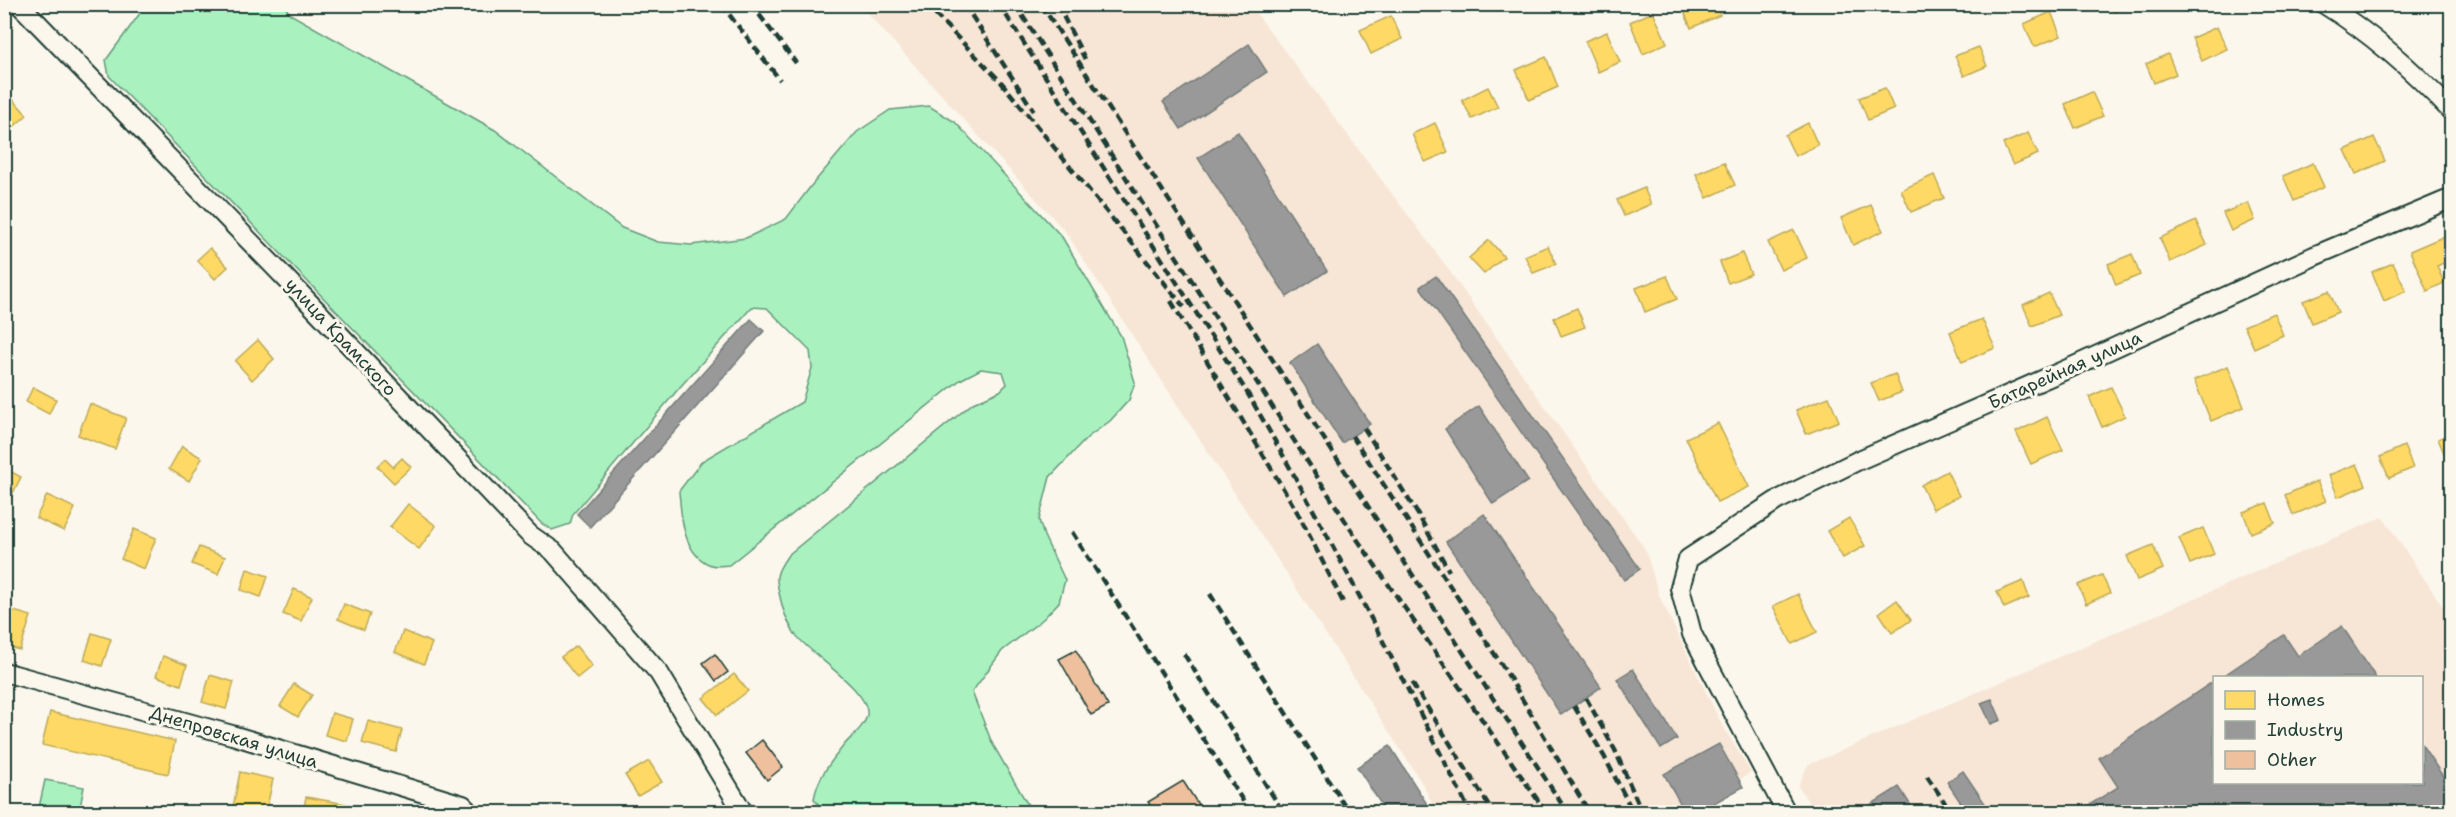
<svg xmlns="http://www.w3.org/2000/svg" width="2456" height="817" font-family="'Shantell Sans',sans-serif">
<rect width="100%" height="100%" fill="#fbf7ec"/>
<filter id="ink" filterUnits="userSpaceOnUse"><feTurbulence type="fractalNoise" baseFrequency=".0167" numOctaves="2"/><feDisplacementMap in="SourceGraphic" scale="12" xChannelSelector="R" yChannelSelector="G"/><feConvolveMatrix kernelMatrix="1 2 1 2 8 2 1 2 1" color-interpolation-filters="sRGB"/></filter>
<g filter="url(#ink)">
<g fill="#f7e6d5" fill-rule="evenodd">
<polygon points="860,5 1250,5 1441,259 1645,549 1660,598 1722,725 1751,772 1694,812 1436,812 1424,786 1065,231"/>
<path d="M2383,517L2451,619V812H1815L1798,786L1808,765ZM2214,678H2422V782H2214Z"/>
</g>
<g fill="#a9f2bf" stroke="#64987a" stroke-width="1.5">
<path d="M146,5H284L290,14L495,130L622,228L658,242L691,245L746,238L786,219L811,186L857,132L890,110L929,106L955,122L1062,237L1121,336L1135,382L1129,400L1110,421L1088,437L1050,477L1039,520L1044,536L1065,580L1059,602L1043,619L1002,651L972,692L992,743L1032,812H842L820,806L814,799C818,776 831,762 845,744C852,736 865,726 867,715C871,690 805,652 793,631C788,622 783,611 781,601C775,577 774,575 788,555L973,403L1000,391L1007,384L1003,372L981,369L960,380L729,565C724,565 716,567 711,565C683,555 681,516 679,491L702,461L802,402L812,368L810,351L767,308L752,307L680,387L573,514L570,524L552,530L541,523L109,76L106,60Z"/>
<polygon points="45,780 84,787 79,812 38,812"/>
</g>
<g fill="#ffd966" stroke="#bcaa57" stroke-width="1.5">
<polygon points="1317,4 1330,4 1320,10"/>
<polygon points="1681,4 1715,4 1720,15 1691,28"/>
<polygon points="2111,4 2131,4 2114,12"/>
<polygon points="1653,12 1667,43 1643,54 1630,22"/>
<polygon points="2051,12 2061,36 2034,47 2024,24"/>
<polygon points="1391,16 1402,39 1371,54 1360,30"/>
<polygon points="2217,27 2227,49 2202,61 2192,38"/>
<polygon points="1607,32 1620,62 1598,72 1585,41"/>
<polygon points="1979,47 1987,66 1964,76 1955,56"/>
<polygon points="2168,54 2176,74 2154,83 2146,64"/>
<polygon points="1546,57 1558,87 1529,100 1516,70"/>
<polygon points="1488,87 1498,107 1472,119 1462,100"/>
<polygon points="1885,88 1894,109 1868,120 1859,98"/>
<polygon points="2092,92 2103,116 2075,128 2065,104"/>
<polygon points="8,94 27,115 4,135 4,97"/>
<polygon points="1435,123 1448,152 1425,162 1412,134"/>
<polygon points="1808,123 1818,145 1795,156 1785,135"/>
<polygon points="2028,133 2038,154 2013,165 2003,144"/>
<polygon points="2374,137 2385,161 2356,174 2345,150"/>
<polygon points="1724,162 1735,185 1707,198 1696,174"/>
<polygon points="2313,163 2324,187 2294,201 2283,176"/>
<polygon points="1934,175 1944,198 1911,212 1901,190"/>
<polygon points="1644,188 1651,204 1624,216 1617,200"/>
<polygon points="2248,203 2255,220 2231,231 2223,213"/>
<polygon points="1871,205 1883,231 1853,245 1841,218"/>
<polygon points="2196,221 2207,245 2170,262 2160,238"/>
<polygon points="1794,230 1807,258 1781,270 1768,242"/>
<polygon points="2452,233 2452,259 2437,266 2444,283 2427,291 2410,251"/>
<polygon points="1489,240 1504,257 1484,274 1469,258"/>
<polygon points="1548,246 1556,264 1533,273 1525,256"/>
<polygon points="210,248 228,267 215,279 197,260"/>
<polygon points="1742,253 1751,274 1728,283 1720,262"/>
<polygon points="2132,254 2140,275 2116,285 2108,264"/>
<polygon points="2393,263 2406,291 2384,301 2372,272"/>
<polygon points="1667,276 1677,299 1645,312 1636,288"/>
<polygon points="2329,291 2338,312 2312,323 2303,301"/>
<polygon points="2049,293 2059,315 2032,326 2023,305"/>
<polygon points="1577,308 1585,327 1561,336 1554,318"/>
<polygon points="2274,313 2283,335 2254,348 2244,326"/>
<polygon points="1982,319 1995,348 1962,362 1950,332"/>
<polygon points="258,340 274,359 252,380 235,361"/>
<polygon points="2228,366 2244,407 2211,421 2194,380"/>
<polygon points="1895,374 1902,392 1879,401 1871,383"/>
<polygon points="33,387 56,399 49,414 26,402"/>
<polygon points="2111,387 2125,416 2102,427 2089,397"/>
<polygon points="1829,397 1839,421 1806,434 1796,410"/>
<polygon points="90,404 126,418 115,449 78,435"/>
<polygon points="2047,417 2063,450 2031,464 2016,432"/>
<polygon points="1718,423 1749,487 1717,502 1686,438"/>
<polygon points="2452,433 2452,453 2445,455 2438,439"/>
<polygon points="182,446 202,458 189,481 169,469"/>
<polygon points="2404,446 2413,468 2389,478 2380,457"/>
<polygon points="402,458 411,467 394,483 377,466 385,459 393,467"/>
<polygon points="2357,464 2366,485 2338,497 2329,475"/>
<polygon points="4,468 21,477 11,497 4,494"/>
<polygon points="1947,471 1959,496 1933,509 1921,485"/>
<polygon points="2317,481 2326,501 2293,515 2285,495"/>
<polygon points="47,495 75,508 64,531 36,518"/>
<polygon points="2267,503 2275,523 2251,533 2243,512"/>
<polygon points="408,504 436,526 419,549 390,527"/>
<polygon points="1849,518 1865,546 1843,558 1827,531"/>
<polygon points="2203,528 2214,554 2190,564 2179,538"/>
<polygon points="134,529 156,538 144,569 121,559"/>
<polygon points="2153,545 2163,569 2137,580 2127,556"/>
<polygon points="199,547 225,557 218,574 192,564"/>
<polygon points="247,569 268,576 261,597 241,590"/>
<polygon points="2102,575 2110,593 2086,604 2078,585"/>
<polygon points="2023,581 2029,597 2004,608 1997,592"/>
<polygon points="294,589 312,597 301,621 283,614"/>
<polygon points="1798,594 1817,632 1792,644 1773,606"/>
<polygon points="1897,600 1911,620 1892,633 1879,613"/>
<polygon points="344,604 370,614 364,630 338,619"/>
<polygon points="7,609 31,616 20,650 4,646 4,618"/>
<polygon points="403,631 432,643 424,664 395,652"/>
<polygon points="92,633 111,639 102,666 84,660"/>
<polygon points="576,646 592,666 577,678 561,657"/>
<polygon points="163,656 187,665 181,685 156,676"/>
<polygon points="734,674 748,691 717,715 703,698"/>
<polygon points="210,675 234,682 226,709 202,702"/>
<polygon points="294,684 312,695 298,717 280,706"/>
<polygon points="50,712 175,741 168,774 42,745"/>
<polygon points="332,713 353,719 347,741 325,735"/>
<polygon points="368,721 402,730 396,752 362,743"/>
<polygon points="649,761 662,782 638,796 625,775"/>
<polygon points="240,772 273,779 266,812 232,812"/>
<polygon points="306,797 392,812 303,812"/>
</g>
<g fill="#999" stroke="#747d7b" stroke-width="1.5">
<polygon points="1249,44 1267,72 1181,129 1163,102"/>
<polygon points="1238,132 1327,271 1287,297 1198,158"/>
<polygon points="1436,276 1640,569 1624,580 1420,287"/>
<polygon points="751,319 764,331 590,527 577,514"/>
<polygon points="1317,344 1370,424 1342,443 1290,363"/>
<polygon points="1479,406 1528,481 1493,504 1445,429"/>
<polygon points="1484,514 1601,687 1561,715 1446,542"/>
<polygon points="2342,626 2376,678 2220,678 2284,635 2298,656"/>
<polygon points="1633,669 1677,739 1661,749 1617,679"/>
<polygon points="2214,681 2214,782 2422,782 2422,745 2452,790 2452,812 2078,812 2118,787 2099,758"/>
<polygon points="1992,699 2001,720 1991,724 1981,703"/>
<polygon points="1719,744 1743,787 1698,812 1685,812 1664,774"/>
<polygon points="1390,746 1432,812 1386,812 1357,767"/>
<polygon points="1963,771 1986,805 1975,812 1967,812 1947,782"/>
<polygon points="1899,787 1915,812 1859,812"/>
</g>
<g fill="#eec09e" stroke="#1f3d34" stroke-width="1.5">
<polygon points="1076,650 1108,706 1091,715 1059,659"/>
<polygon points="715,654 728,672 716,681 703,663"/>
<polygon points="762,740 783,767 767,780 746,753"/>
<polygon points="1183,781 1203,812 1155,812 1148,802"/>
</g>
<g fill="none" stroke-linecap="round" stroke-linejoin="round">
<g stroke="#1f3d34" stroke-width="22">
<g id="minor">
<polyline points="19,4 299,292 530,535 553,551 659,673 743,812"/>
<path d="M2324,4C2371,33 2414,71 2452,112"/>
<polyline points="4,672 232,735 463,805 468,812"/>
<polyline points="1786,812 1692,634 1680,588 1688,559 1776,501 1857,461 2072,367 2314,256 2452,198"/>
</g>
</g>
<use href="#minor" stroke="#fbf7ec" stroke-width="18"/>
<g stroke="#1f3d34" stroke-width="4.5" stroke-dasharray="9 4.5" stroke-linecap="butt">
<polyline points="721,4 780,80"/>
<polyline points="751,4 796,63"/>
<polyline points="925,4 1001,82 1184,307"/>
<polyline points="964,4 1034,111"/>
<path d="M999,4L1248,394C1327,530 1399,671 1470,812"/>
<polyline points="1015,4 1357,539 1546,812"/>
<polyline points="1041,4 1567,812"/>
<polyline points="1057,4 1085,59"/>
<polyline points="1171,301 1299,515 1343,602"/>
<polyline points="1364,428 1419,516 1449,571"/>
<polyline points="1352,436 1505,670 1589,812"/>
<polyline points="1072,532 1250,812"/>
<polyline points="1210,594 1349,812"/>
<polyline points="1184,654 1283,812"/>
<polyline points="1412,683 1493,812"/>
<polyline points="1586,698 1615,750 1642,812"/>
<polyline points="1574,706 1604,756 1633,812"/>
<polyline points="1927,776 1951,812"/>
</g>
</g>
</g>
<g text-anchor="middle" stroke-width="6" stroke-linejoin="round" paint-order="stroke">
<g font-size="18" fill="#1f3d34" stroke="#fbf7ec">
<text transform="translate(341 337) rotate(47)" y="6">улица Крамского</text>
<text transform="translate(2065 370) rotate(-24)" y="6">Батарейная улица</text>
<text transform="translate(234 737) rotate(17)" y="6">Днепровская улица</text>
</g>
</g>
<rect width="2456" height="817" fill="none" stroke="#fbf7ec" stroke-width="24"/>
<rect x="12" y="12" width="2432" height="793" fill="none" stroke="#1f3d34" stroke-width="2" filter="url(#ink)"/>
<rect x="2213" y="676" width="210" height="108" fill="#fbf7ec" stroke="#a3ada2" stroke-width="1.5"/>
<rect x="2225" y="691" width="30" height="18" fill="#ffd966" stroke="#a3ada2" stroke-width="1.5"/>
<text x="2267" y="706" font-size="18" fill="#1f3d34">Homes</text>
<rect x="2225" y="721" width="30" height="18" fill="#999999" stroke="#a3ada2" stroke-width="1.5"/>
<text x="2267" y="736" font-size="18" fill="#1f3d34">Industry</text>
<rect x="2225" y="751" width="30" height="18" fill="#eec09e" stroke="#a3ada2" stroke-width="1.5"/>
<text x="2267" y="766" font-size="18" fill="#1f3d34">Other</text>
</svg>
